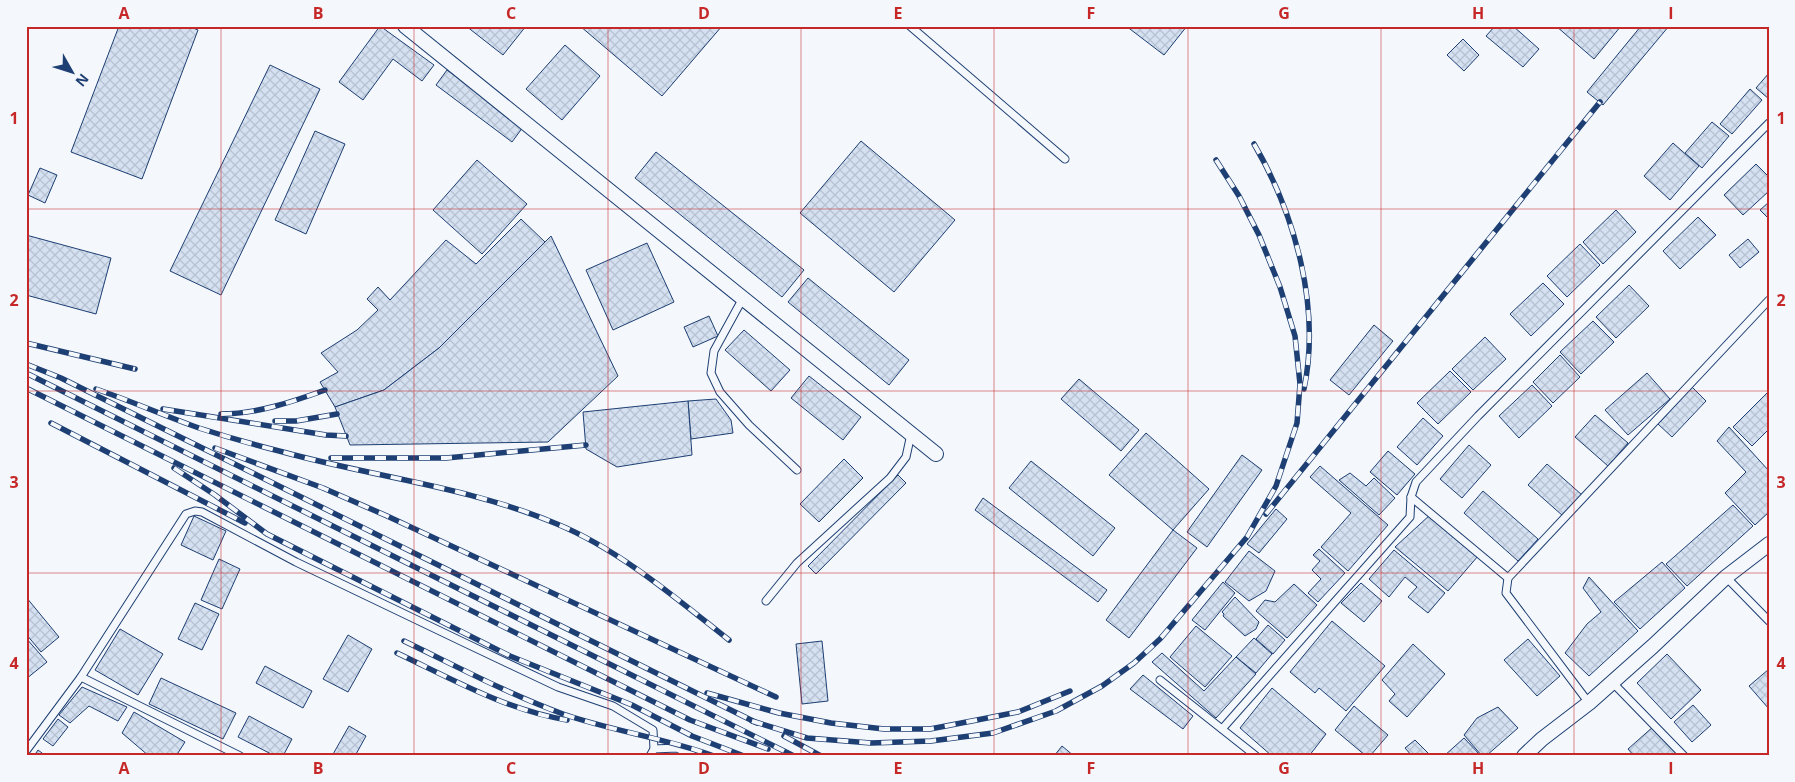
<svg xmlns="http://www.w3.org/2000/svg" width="1795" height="782" font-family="'Open Sans',sans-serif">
<defs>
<pattern id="building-cross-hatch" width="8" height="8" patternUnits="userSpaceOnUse" patternTransform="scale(1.25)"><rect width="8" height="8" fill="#d5e0f0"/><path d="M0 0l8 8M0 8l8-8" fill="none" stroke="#b6c1d1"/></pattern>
</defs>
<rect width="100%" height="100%" fill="#f4f7fb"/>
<g fill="url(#building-cross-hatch)" stroke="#1d3f73">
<polygon points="119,26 188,26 198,30 142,179 71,152"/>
<polygon points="380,26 434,65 422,81 393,59 363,100 339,82"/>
<polygon points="466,26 526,26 503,55"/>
<polygon points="580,26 722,26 662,96"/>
<polygon points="1126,26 1187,26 1164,55"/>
<polygon points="1495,26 1513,26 1539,49 1523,67 1486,36"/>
<polygon points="1556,26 1621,26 1594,59"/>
<polygon points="1641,26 1669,26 1603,105 1587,92"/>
<polygon points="1463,39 1479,55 1464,71 1447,55"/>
<polygon points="565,45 600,76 562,120 526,89"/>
<polygon points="270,65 320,89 221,295 170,271"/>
<polygon points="447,70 523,127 512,142 436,85"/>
<polygon points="1769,73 1769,99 1756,88"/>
<polygon points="1750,89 1762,100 1732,134 1720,124"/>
<polygon points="1712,122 1729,136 1702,168 1685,153"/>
<polygon points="315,131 345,144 306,234 275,220"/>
<polygon points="861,141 955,220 894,292 800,213"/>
<polygon points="1673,143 1699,166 1670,200 1644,176"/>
<polygon points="656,152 804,270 782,297 635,178"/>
<polygon points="477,160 527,204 482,254 433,210"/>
<polygon points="1756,164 1769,177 1769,191 1743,215 1724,195"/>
<polygon points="40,168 57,175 45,203 28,195"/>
<polygon points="1769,202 1769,219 1760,210"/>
<polygon points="1616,210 1636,232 1603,264 1583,242"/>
<polygon points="1698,217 1716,235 1680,269 1663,251"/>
<polygon points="521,219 545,242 439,348 384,390 335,407 320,382 338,372 321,353 357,330 378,310 367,299 378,287 390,300 446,240 476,264"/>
<polygon points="26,235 111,258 96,314 26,295"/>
<polygon points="551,236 618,376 548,442 350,445 335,407 384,390 439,348"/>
<polygon points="1748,239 1759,252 1740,268 1729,255"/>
<polygon points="647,243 674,302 613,330 586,270"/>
<polygon points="1580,244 1600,265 1567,297 1547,276"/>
<polygon points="808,278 909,360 889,385 788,302"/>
<polygon points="1543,283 1564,304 1531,336 1510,314"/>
<polygon points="1629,285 1649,306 1616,338 1596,317"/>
<polygon points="709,316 718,336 693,347 684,327"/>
<polygon points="1593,321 1614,342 1581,374 1560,352"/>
<polygon points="1374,325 1393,341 1349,395 1330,380"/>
<polygon points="744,330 790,370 771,391 725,350"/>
<polygon points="1485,337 1506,359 1473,390 1452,369"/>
<polygon points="1560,355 1580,377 1553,403 1533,382"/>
<polygon points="1450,371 1471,392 1438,424 1417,403"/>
<polygon points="1647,373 1670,399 1628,435 1605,410"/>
<polygon points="809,376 861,417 843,440 791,398"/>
<polygon points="1079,379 1139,430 1121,451 1061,399"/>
<polygon points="1532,385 1552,406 1519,438 1499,416"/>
<polygon points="1692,387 1706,401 1672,437 1658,424"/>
<polygon points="1769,391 1769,429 1752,446 1733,427"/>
<polygon points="716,399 731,420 733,433 691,439 688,401"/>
<polygon points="688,401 692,455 617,467 586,449 583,412"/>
<polygon points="1595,415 1628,443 1608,466 1575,437"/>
<polygon points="1423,418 1443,436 1417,465 1397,447"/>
<polygon points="1729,427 1769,471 1769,512 1755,525 1725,493 1746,472 1717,441"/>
<polygon points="1146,433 1209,489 1173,530 1109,475"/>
<polygon points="1469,445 1491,465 1462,498 1440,479"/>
<polygon points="1388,451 1415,474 1397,495 1370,472"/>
<polygon points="1242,455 1262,470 1207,547 1187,532"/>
<polygon points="844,459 863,478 819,522 800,504"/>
<polygon points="1031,461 1115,528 1093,556 1009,488"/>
<polygon points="1547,464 1582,495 1563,516 1528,485"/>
<polygon points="1320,466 1388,525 1348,571 1321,547 1351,513 1310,477"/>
<polygon points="1350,473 1366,486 1374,478 1395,498 1379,515 1339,480"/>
<polygon points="898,475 906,483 816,574 808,566"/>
<polygon points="1483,491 1538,539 1518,561 1464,513"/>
<polygon points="983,498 1107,590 1098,602 975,510"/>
<polygon points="1733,505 1753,526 1687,586 1666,564"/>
<polygon points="1276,509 1287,519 1259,553 1247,544"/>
<polygon points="1431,514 1478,556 1448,591 1395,547"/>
<polygon points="194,516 226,531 213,560 181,545"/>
<polygon points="1173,530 1197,548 1129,638 1106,620"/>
<polygon points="1319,549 1345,573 1318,602 1308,593 1321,579 1312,570 1320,561 1313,555"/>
<polygon points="1394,550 1445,593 1428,613 1408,597 1417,587 1405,577 1389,597 1369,579"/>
<polygon points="1249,551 1275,571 1266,591 1249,601 1225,582"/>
<polygon points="219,559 240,569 222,609 201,600"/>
<polygon points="1662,562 1685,588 1640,629 1614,602"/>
<polygon points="1589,577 1638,631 1589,676 1565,653 1587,624 1601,612 1583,588"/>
<polygon points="1223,582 1235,593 1205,630 1192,620"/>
<polygon points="1361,583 1382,601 1364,622 1341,603"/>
<polygon points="1294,584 1317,605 1287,638 1256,611 1265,600 1275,602"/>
<polygon points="26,597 59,637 41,652 26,634"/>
<polygon points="1235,597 1259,622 1256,629 1245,636 1223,616 1224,614 1222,612"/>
<polygon points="195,603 219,614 202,650 178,639"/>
<polygon points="1332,621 1385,666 1346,711 1319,688 1315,693 1290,672"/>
<polygon points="1268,625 1285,640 1273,654 1256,639"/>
<polygon points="1196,626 1232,656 1205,687 1170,657"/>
<polygon points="120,629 163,654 138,695 95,670"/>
<polygon points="348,635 372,649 348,692 323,679"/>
<polygon points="26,638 47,662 26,679"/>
<polygon points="1254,638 1272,654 1256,673 1236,657"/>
<polygon points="1528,639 1560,676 1537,696 1504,660"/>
<polygon points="822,641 828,701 802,704 796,644"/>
<polygon points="1413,644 1445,674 1407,717 1389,701 1395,694 1382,680"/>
<polygon points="1162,653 1204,691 1236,657 1256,674 1216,718 1152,662"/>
<polygon points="1667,654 1701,690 1671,719 1637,683"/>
<polygon points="265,666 312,691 303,708 256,683"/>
<polygon points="1769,669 1769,709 1749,686"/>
<polygon points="1143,675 1193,716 1183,729 1130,689"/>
<polygon points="161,678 236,713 223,739 149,704"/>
<polygon points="82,687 127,707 118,721 89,706 70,723 59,715"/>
<polygon points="1272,688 1326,734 1309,756 1272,756 1240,728"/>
<polygon points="1693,705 1711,725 1692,742 1674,722"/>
<polygon points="1354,706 1388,735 1370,756 1366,756 1335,730"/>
<polygon points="1498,707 1518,728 1486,756 1482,756 1464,735 1477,718"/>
<polygon points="134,712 185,742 176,756 149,756 122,733"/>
<polygon points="249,716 292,739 283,756 275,756 238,737"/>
<polygon points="58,719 68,727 53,746 43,739"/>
<polygon points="349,726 366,736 355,756 332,756"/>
<polygon points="1654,726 1680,756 1634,756 1628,749"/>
<polygon points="1464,738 1481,756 1444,756"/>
<polygon points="1415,740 1431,756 1412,756 1405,748"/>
<polygon points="1062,746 1074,756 1054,756"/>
<polygon points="38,750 46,756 34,756"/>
</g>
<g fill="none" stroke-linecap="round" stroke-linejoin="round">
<g stroke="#1d3f73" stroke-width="9">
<g id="service">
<polyline points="910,26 1065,159"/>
<polyline points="743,298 714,351 711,373 720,392 749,425 797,470"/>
<polyline points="1411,497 1508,578"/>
<polyline points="1726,577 1769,621"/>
<polyline points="766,601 797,563 890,478 906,457 911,434"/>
<polyline points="81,677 186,514 195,511 202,512 296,562 463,642 558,687 613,706 653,730 654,749"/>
<polyline points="1160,680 1256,756"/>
<polyline points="1612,682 1684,756"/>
<polyline points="1589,703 1506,593 1508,578 1769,300"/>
<polyline points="1222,729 1410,517 1411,497 1416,482 1478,416 1769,123"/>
<polyline points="26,751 81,677 240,756"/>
<polyline points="650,756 654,749 677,748 694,756"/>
</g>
</g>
<g stroke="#1d3f73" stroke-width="16">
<g id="minor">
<polyline points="405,26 936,454"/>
<polyline points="1524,756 1542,739 1589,703 1653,646 1726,577 1769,544"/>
</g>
</g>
<use href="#service" stroke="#f4f7fb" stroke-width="7"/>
<use href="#minor" stroke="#f4f7fb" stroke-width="14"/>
<g stroke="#1d3f73" stroke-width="5.5">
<g id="rail">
<path d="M1254,144C1295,214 1321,307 1304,389"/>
<polyline points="26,343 135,369"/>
<polyline points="26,364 61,378 757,723"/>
<polyline points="26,373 794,756"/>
<polyline points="26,388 690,720 768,749"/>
<path d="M96,389C131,401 165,416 199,428C227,437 255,445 283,452C374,477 470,487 557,524C620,550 677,599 729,640"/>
<polyline points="163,409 326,435 346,436"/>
<path d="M221,414C256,414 292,402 325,390"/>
<polyline points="275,421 296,421 337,414"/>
<polyline points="51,423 245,523"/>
<polyline points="215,448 323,488 387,516 776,697"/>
<polyline points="331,458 446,458 586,445"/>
<polyline points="174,468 215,495 267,534 510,656 632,705 692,736 744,756"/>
<polyline points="1266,514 1600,102"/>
<path d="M404,641C456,666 508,694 563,714C612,731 665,738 714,756"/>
<path d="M397,653C452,679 506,710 567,720"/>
<polyline points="707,693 779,713 831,723 884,729 930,729 977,720 1018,712 1070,691"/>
<polyline points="752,721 807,738 871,743 931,741 993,733 1056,711 1102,686 1134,663 1160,639 1247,537 1276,486 1297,423 1300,384 1295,336 1280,287 1259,235 1239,196 1216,160"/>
<polyline points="784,736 821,756"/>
</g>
</g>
<use href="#rail" stroke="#f4f7fb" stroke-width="4" stroke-dasharray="11" stroke-linecap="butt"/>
</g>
<path fill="none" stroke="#c62828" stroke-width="1" stroke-opacity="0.55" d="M221,26V756M414,26V756M608,26V756M801,26V756M994,26V756M1188,26V756M1381,26V756M1574,26V756M26,209H1769M26,391H1769M26,573H1769"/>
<rect width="1795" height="782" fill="none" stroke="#f4f7fb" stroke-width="55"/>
<g transform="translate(72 72) rotate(129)" stroke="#f4f7fb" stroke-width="4" paint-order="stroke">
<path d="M0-4L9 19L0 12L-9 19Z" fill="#1d3f73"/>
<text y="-8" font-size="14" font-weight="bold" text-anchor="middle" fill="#1d3f73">N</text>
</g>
<rect x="28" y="28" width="1740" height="726" fill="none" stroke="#c62828" stroke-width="2"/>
<g font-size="16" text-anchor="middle" font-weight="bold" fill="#c62828">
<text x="124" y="19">A</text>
<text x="318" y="19">B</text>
<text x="511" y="19">C</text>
<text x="704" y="19">D</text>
<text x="898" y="19">E</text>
<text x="1091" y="19">F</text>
<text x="1284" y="19">G</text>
<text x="1478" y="19">H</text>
<text x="1671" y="19">I</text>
<text x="14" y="124">1</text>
<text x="1781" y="124">1</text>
<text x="14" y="306">2</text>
<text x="1781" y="306">2</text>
<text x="14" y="488">3</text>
<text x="1781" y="488">3</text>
<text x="14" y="669">4</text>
<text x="1781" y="669">4</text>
<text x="124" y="774">A</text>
<text x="318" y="774">B</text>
<text x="511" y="774">C</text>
<text x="704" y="774">D</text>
<text x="898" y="774">E</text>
<text x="1091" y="774">F</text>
<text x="1284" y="774">G</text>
<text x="1478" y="774">H</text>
<text x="1671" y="774">I</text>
</g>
</svg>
